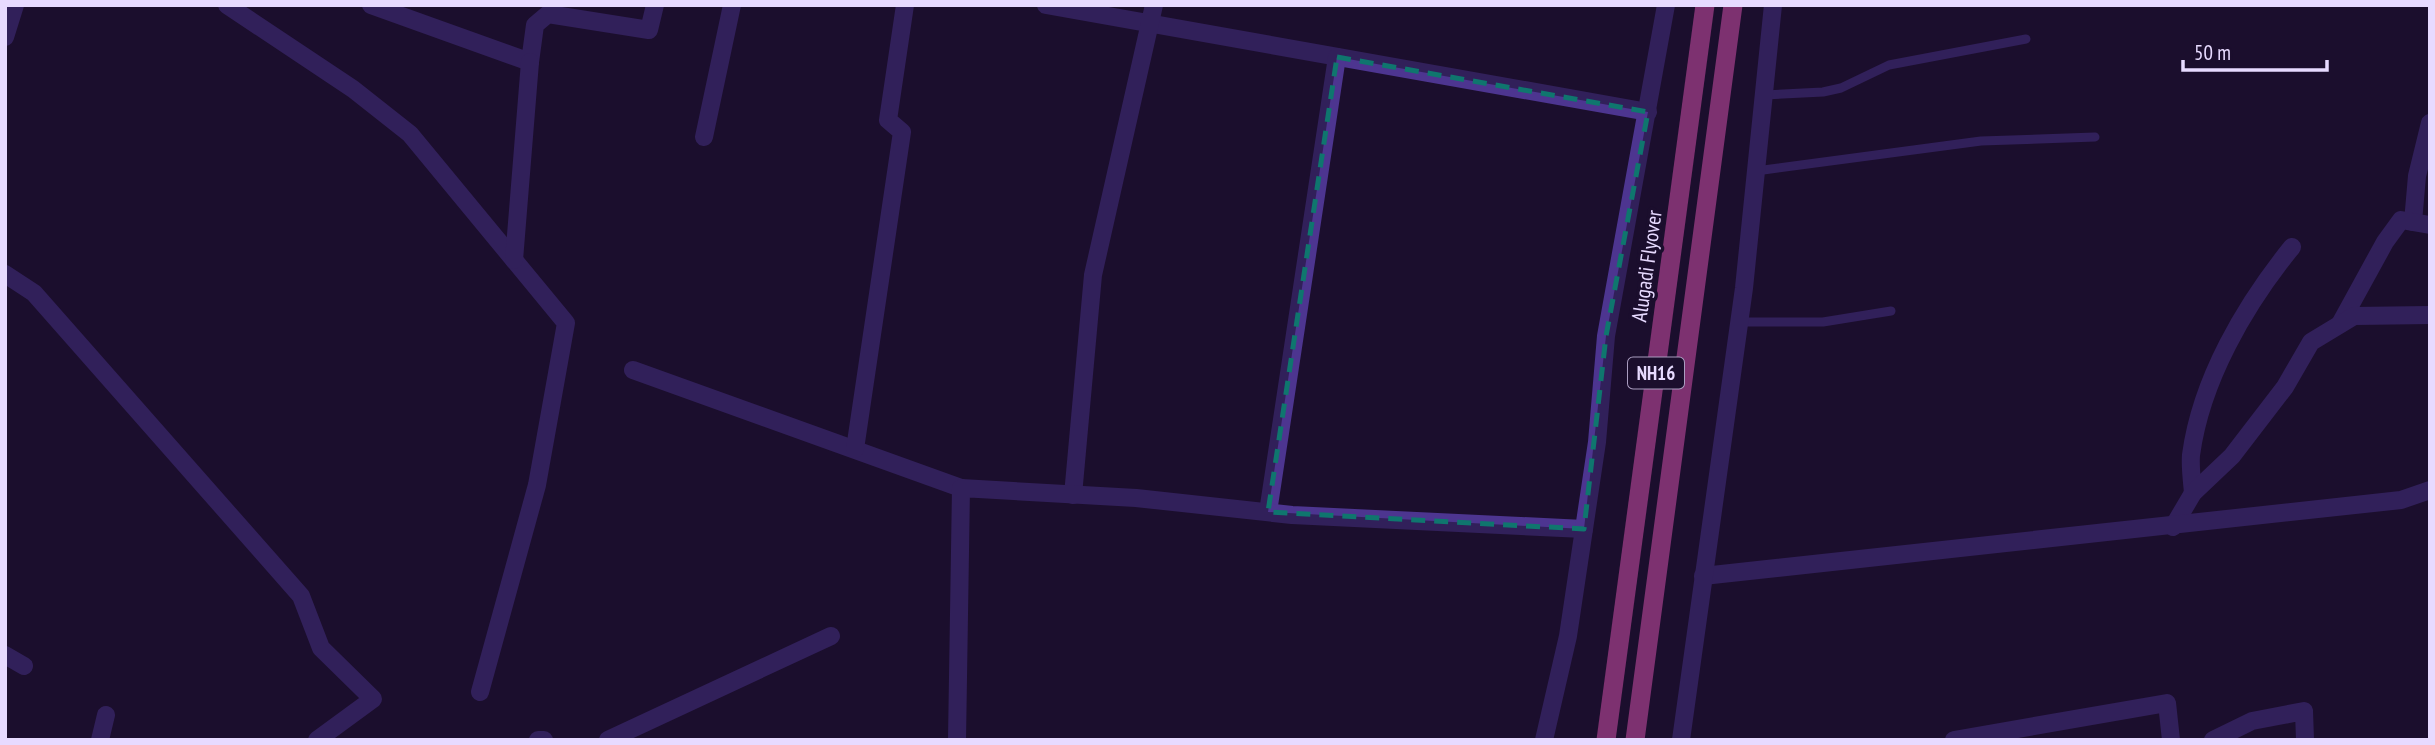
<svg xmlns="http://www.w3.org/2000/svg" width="2435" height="745" font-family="'PT Sans Narrow',sans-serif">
<rect width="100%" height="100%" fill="#1b0e2d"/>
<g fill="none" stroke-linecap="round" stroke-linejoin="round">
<g stroke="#4d3590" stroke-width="9">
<polyline points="1764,95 1823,92 1841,88 1889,65 2026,39"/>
<polyline points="1756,171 1981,141 2095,137"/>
<polyline points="1739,322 1823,322 1891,311"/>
</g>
<g stroke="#4d3590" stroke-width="18">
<polyline points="227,5 353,89 410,134 566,323 537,485 480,692"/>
<polyline points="371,5 530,62 535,25 548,14 649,30 655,5"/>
<polyline points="1046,5 1648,112"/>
<polyline points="5,37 15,5"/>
<polyline points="704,137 732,5"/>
<polyline points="2413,222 2417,176 2430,123"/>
<polyline points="514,260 530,62"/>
<polyline points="5,274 34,293 301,596 321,648 373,699 317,740"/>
<polyline points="2340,324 2385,242 2401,220 2430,225"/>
<polyline points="633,370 961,488"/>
<polyline points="855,449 902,132 888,120 905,5"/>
<path d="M2193,493C2192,481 2190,467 2191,455C2201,380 2245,305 2292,247"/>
<polyline points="1073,495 1093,275 1154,5"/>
<polyline points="1268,512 1337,57"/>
<polyline points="2173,527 2193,493 2232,456 2285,387 2311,342 2354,316 2430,315"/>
<polyline points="1703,576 2401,500 2430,490"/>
<polyline points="5,655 24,666"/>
<polyline points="100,740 106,715"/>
<polyline points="538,740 544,740"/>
<polyline points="608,740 831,636"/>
<polyline points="957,740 961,488 1136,498 1292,515 1584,529"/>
<polyline points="1954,740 2167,703 2171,740"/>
<polyline points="2213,740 2252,721 2304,711 2305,740"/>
</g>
<g stroke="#4d3590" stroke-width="18">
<polyline points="1544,740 1568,636 1597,442 1606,336 1666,5"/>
<polyline points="1681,740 1744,288 1773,5"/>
</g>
<g stroke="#f45bc0" stroke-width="19">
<polyline points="1606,740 1705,5"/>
<polyline points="1635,740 1733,5"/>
</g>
</g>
<path d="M0 0H2435V745H0ZM1337,57L1648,112L1606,336L1584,529L1268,512Z" fill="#1b0e2d" fill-opacity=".55" fill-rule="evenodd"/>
<path fill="none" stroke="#0f766e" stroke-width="5" stroke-dasharray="14 9" stroke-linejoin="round" d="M1337,57L1648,112L1606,336L1584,529L1268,512Z"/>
<g text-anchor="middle" stroke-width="7" stroke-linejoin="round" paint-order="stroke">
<rect fill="#1b0e2d" stroke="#aa9dc0" stroke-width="2" x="1628" y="357.5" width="56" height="31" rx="5"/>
<g font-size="19" font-weight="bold" fill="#e7daff">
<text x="1656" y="380">NH16</text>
</g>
<g font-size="21" fill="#e7daff" stroke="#1b0e2d">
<text transform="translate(1647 266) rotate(-82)" y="7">Alugadi Flyover</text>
</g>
</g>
<rect width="2435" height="745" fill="none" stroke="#e7daff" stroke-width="14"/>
<path d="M2183 60v10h144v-10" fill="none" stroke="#e7daff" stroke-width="3.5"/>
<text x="2194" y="60" font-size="21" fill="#e7daff" stroke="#1b0e2d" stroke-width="5" paint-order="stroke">50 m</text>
</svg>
